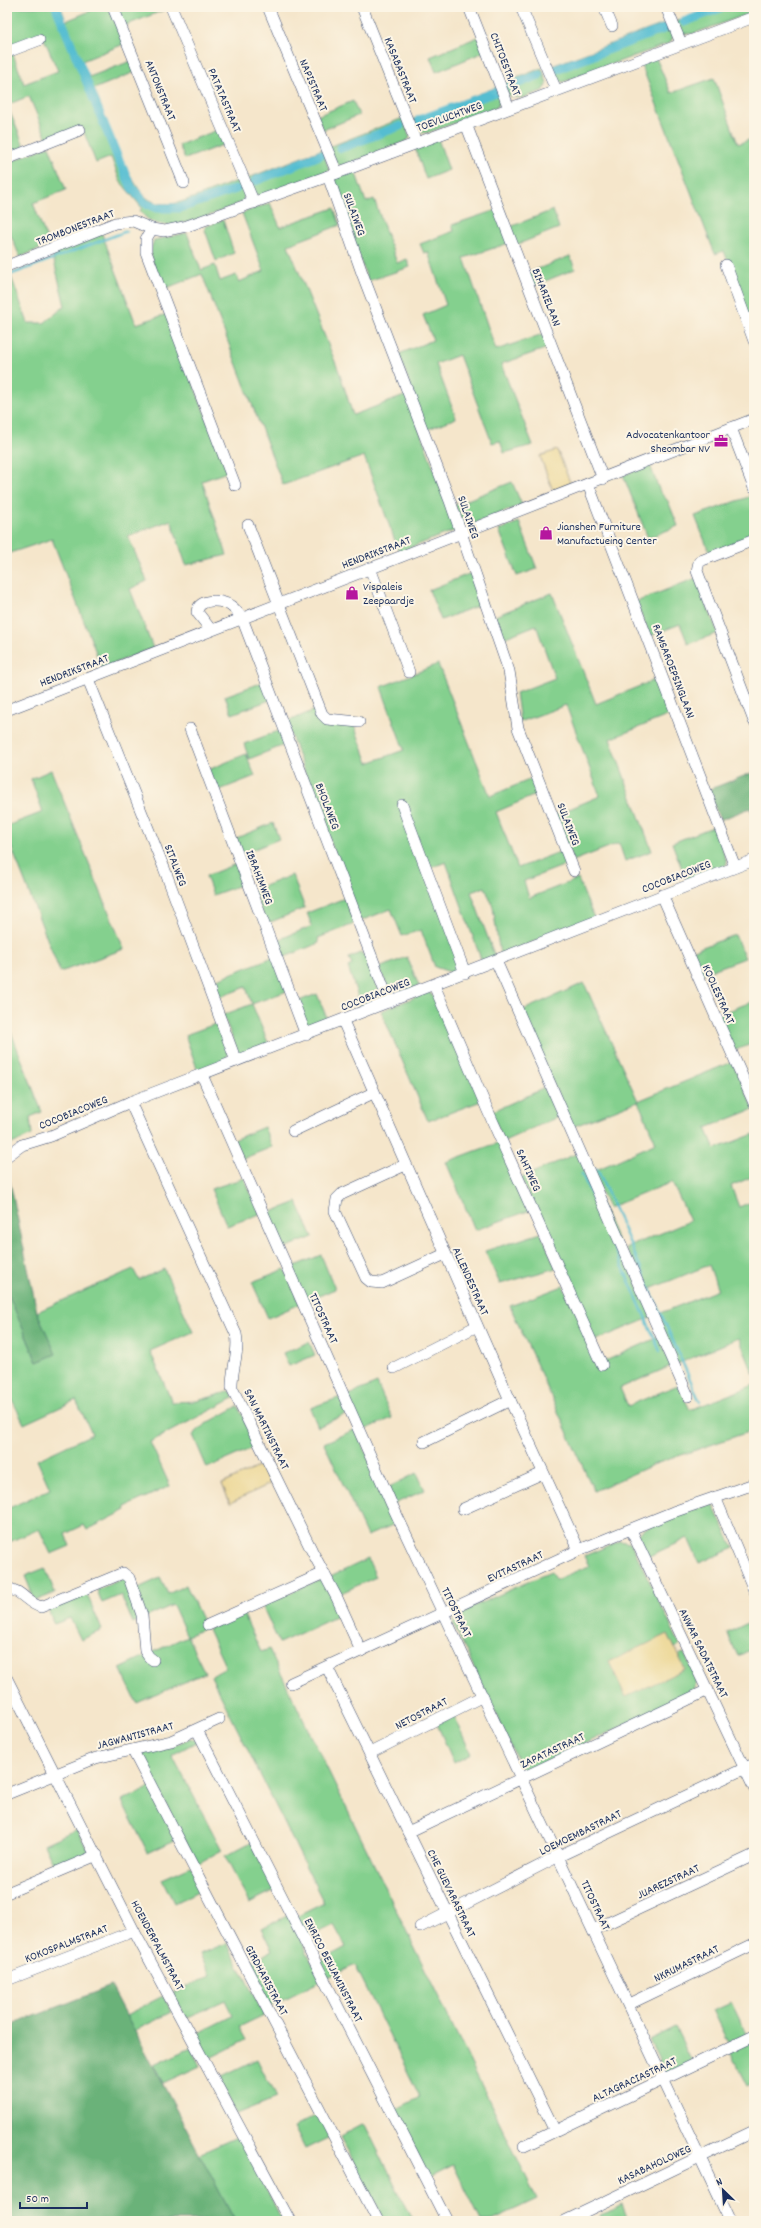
<svg xmlns="http://www.w3.org/2000/svg" width="761" height="2228" font-family="Dekko,sans-serif">
<rect width="100%" height="100%" fill="#fcf5e5"/>
<filter id="ink" filterUnits="userSpaceOnUse"><feTurbulence type="fractalNoise" baseFrequency=".025" numOctaves="2"/><feDisplacementMap in="SourceGraphic" scale="8" xChannelSelector="R" yChannelSelector="G"/><feConvolveMatrix kernelMatrix="1 2 1 2 8 2 1 2 1" color-interpolation-filters="sRGB"/></filter>
<filter id="wash" filterUnits="userSpaceOnUse"><feTurbulence type="fractalNoise" baseFrequency=".012" numOctaves="4" result="noise"/><feDisplacementMap in="SourceGraphic" scale="16" xChannelSelector="R" yChannelSelector="G"/><feGaussianBlur stdDeviation="0.9" result="paint"/><feColorMatrix in="noise" values="0 0 0 0 0 0 0 0 0 0 0 0 0 0 0 0 0 1.4 0 .05"/><feComposite in="paint" operator="in"/></filter>
<g filter="url(#wash)">
<rect width="100%" height="100%" fill="#f5e6cb"/>
<g fill="#84d08e" stroke="#508076">
<path d="M7,7H61L66,21L100,7H109L124,44L82,61L89,77L131,61L135,72L94,89C106,117 125,178 147,198C153,203 163,204 171,204C184,203 225,185 240,180L245,191L243,202C218,211 158,243 140,210L142,208L120,181L111,157L96,163L82,127L47,139L29,96L7,105L25,148L7,155V56L13,54L24,84L58,71L42,34L7,49Z"/>
<polygon points="116,7 168,7 169,8 124,26"/>
<polygon points="714,7 754,7 754,12 692,34 681,33 675,22"/>
<polygon points="669,22 673,37 670,43 563,82 557,80 549,67"/>
<polygon points="478,37 484,52 436,72 430,57"/>
<polygon points="656,58 671,93 714,78 738,144 754,138 754,331 724,251 715,254 641,64"/>
<polygon points="542,68 547,83 544,90 522,98 509,96 503,83"/>
<path d="M497,87L501,99L496,108L430,132C419,135 416,128 413,119Z"/>
<polygon points="353,101 359,115 323,130 317,116"/>
<polygon points="403,118 410,138 406,141 343,166 337,164 329,147"/>
<polygon points="220,129 225,144 185,159 179,145"/>
<polygon points="438,139 449,170 426,179 415,148"/>
<polygon points="49,146 66,190 33,203 49,245 20,257 7,226 7,163"/>
<polygon points="323,149 329,171 260,196 254,193 248,178"/>
<polygon points="355,171 366,202 374,199 397,263 407,259 410,267 368,281 333,183 335,178"/>
<path d="M270,203L280,227L334,208L340,225L288,245L340,374L353,415L407,395L456,530L399,552L364,456L283,485L202,274L164,289C159,276 144,253 155,240L187,233L201,270L215,265L220,281L236,275L239,282L264,271L242,213Z"/>
<polygon points="496,210 509,243 464,258 496,350 543,334 548,348 501,364 533,445 504,453 500,441 492,443 459,355 436,364 456,418 426,430 399,354 433,340 423,315 446,305 428,252 424,253 420,244 454,231 452,225"/>
<polygon points="553,210 559,228 516,245 510,227"/>
<polygon points="223,220 234,253 216,261 205,230 205,227"/>
<polygon points="102,234 136,324 167,314 227,472 202,481 227,555 186,565 171,520 128,536 147,581 130,589 153,648 102,668 52,539 7,554 7,272 9,271 28,323 44,323 65,306 52,253"/>
<polygon points="570,256 575,269 533,286 528,273"/>
<polygon points="650,465 660,492 668,501 678,526 648,538 623,475"/>
<polygon points="512,482 522,505 470,525 463,523 455,505"/>
<polygon points="754,495 754,538 710,554 695,516"/>
<polygon points="519,522 537,569 517,576 499,530"/>
<polygon points="471,573 482,604 441,620 429,590"/>
<polygon points="696,578 718,633 688,644 680,624 650,636 636,602"/>
<polygon points="552,593 596,704 657,679 672,714 610,739 652,851 625,861 619,843 573,861 555,815 600,796 566,705 520,722 516,693 555,678 536,625 501,639 495,616"/>
<polygon points="438,664 490,796 534,778 540,793 496,812 518,868 562,851 568,864 524,881 529,898 578,879 594,918 500,955 493,907 485,887 471,892 495,957 482,962 446,862 430,868 465,966 453,973 435,967 421,930 402,936 391,909 360,921 286,722 320,708 324,720 354,725 368,763 404,750 381,687"/>
<polygon points="263,682 270,700 232,714 225,696"/>
<polygon points="281,730 287,744 249,759 244,744"/>
<polygon points="246,754 255,776 217,791 208,770"/>
<polygon points="51,770 124,949 60,972 7,836 7,826 43,812 31,779"/>
<polygon points="273,823 279,839 240,855 234,839"/>
<polygon points="715,826 727,863 724,867 687,882 672,843"/>
<polygon points="238,863 246,883 213,895 206,876"/>
<polygon points="292,875 305,908 266,924 254,890"/>
<polygon points="345,898 354,924 318,938 319,943 280,959 273,942 312,926 307,913"/>
<polygon points="735,935 745,958 699,975 689,952"/>
<polygon points="360,953 366,956 382,999 375,1003 374,1001 361,1006 348,967 352,965 349,958"/>
<polygon points="273,957 287,991 252,1004 269,1045 243,1054 239,1054 223,1015 252,1004 246,987 217,998 210,982"/>
<polygon points="407,957 419,986 395,995 391,994 379,968"/>
<polygon points="584,983 638,1101 732,1062 754,1109 706,1128 715,1149 754,1134 754,1176 731,1186 739,1207 754,1201 754,1375 739,1338 677,1364 656,1315 718,1290 709,1265 645,1291 626,1248 690,1221 672,1182 608,1208 592,1172 656,1143 638,1101 572,1127 521,1011"/>
<polygon points="428,992 435,997 481,1101 428,1121 381,1011"/>
<polygon points="317,994 328,1021 308,1028 296,1002"/>
<polygon points="754,1001 754,1043 733,1051 717,1015"/>
<polygon points="7,1022 42,1112 30,1117 32,1135 7,1146"/>
<polygon points="218,1023 228,1053 226,1060 198,1071 185,1035"/>
<polygon points="547,1087 560,1116 504,1141 491,1112"/>
<polygon points="264,1127 272,1147 242,1159 233,1140"/>
<polygon points="500,1142 531,1210 475,1230 446,1162"/>
<polygon points="578,1153 652,1317 594,1341 521,1178"/>
<polygon points="244,1178 260,1214 227,1226 211,1189"/>
<polygon points="297,1202 313,1237 282,1249 266,1214"/>
<polygon points="541,1233 556,1268 500,1284 485,1251"/>
<polygon points="321,1255 335,1289 305,1302 290,1268"/>
<polygon points="133,1269 139,1280 164,1269 193,1332 150,1351 172,1402 197,1401 231,1391 234,1398 150,1442 170,1486 125,1507 126,1510 87,1530 84,1525 65,1534 70,1546 51,1554 39,1529 7,1543 7,1509 50,1489 37,1460 92,1434 76,1400 24,1424 7,1389 7,1291 37,1362 55,1354 37,1312"/>
<polygon points="285,1269 300,1304 268,1318 252,1282"/>
<polygon points="563,1286 603,1362 659,1337 671,1366 620,1388 628,1406 678,1385 690,1410 754,1385 754,1430 655,1464 594,1491 510,1306"/>
<polygon points="309,1342 315,1355 289,1366 283,1353"/>
<polygon points="377,1383 392,1418 362,1431 347,1396"/>
<polygon points="341,1397 348,1413 318,1427 310,1408"/>
<polygon points="238,1406 257,1446 207,1468 193,1435 204,1425"/>
<polygon points="356,1429 397,1523 367,1536 324,1443"/>
<polygon points="417,1473 425,1490 394,1504 387,1488"/>
<path d="M712,1504L734,1548L699,1563L688,1538L647,1557L637,1536C643,1524 698,1508 712,1504Z"/>
<path d="M620,1541L630,1543L633,1547L680,1645L675,1648L668,1635L684,1669L678,1655L684,1653C690,1665 700,1679 693,1692L532,1769L522,1770L453,1623L463,1611L539,1577L551,1572L555,1580L589,1566L584,1556Z"/>
<polygon points="368,1559 376,1577 339,1594 330,1577"/>
<polygon points="45,1568 55,1593 35,1601 25,1576"/>
<polygon points="127,1577 134,1590 160,1578 168,1594 186,1585 206,1628 187,1636 205,1673 137,1703 120,1668 187,1636 173,1605 133,1623 121,1595 102,1603 97,1590"/>
<polygon points="322,1579 342,1614 279,1643 262,1605"/>
<polygon points="86,1592 102,1630 81,1640 70,1618 54,1624 47,1607"/>
<polygon points="243,1613 261,1652 269,1649 537,2199 490,2221 481,2221 453,2164 428,2177 395,2110 420,2097 355,1965 326,1979 318,1962 346,1947 334,1925 307,1938 296,1917 324,1903 211,1676 226,1668 208,1629"/>
<polygon points="754,1620 754,1648 738,1656 727,1633"/>
<polygon points="454,1716 471,1754 454,1763 437,1724"/>
<polygon points="190,1738 198,1741 172,1755 222,1850 197,1864 141,1756 143,1753 169,1748"/>
<polygon points="151,1787 177,1839 148,1853 122,1801"/>
<polygon points="77,1829 88,1851 87,1854 56,1870 44,1844"/>
<polygon points="251,1842 275,1890 249,1903 225,1856"/>
<polygon points="191,1866 202,1889 174,1903 162,1879"/>
<polygon points="289,1915 321,1981 270,2006 249,1963 273,1950 262,1928"/>
<polygon points="227,1943 264,2015 239,2027 246,2040 208,2059 195,2035 233,2016 225,2000 186,2018 173,1993 210,1976 200,1954"/>
<polygon points="163,1996 172,2012 134,2031 126,2015"/>
<polygon points="731,2002 747,2035 729,2043 713,2010"/>
<polygon points="675,2027 693,2063 668,2074 665,2072 649,2040"/>
<polygon points="752,2041 754,2046 754,2082 747,2086 730,2052"/>
<polygon points="191,2048 200,2066 163,2083 154,2065"/>
<polygon points="257,2059 276,2098 237,2114 218,2078"/>
<polygon points="321,2113 332,2136 305,2149 294,2127"/>
<polygon points="364,2123 413,2221 385,2221 340,2136"/>
<polygon points="239,2136 282,2221 235,2221 199,2154"/>
<polygon points="622,2205 629,2221 602,2221 600,2216"/>
</g>
<g fill="#6bb279" stroke="#43706c">
<polygon points="754,772 754,817 750,808 720,820 708,790"/>
<polygon points="10,1182 37,1312 56,1354 37,1362 7,1291 7,1183"/>
<polygon points="111,1986 235,2221 7,2221 7,2027"/>
</g>
<g fill="#eeda9e" stroke="#84847e">
<polygon points="557,450 572,487 554,494 540,456"/>
<polygon points="262,1465 270,1484 230,1503 222,1484"/>
<polygon points="668,1634 685,1669 626,1697 609,1662"/>
</g>
<g fill="none" stroke-linecap="round" stroke-linejoin="round">
<g stroke="#54bdd1" stroke-width="2.5">
<polyline points="145,203 146,208"/>
<polyline points="7,276 127,231"/>
<polyline points="597,1169 700,1402"/>
<polyline points="582,1174 660,1351"/>
</g>
<g stroke="#54bdd1" stroke-width="9">
<polyline points="56,7 118,158 132,188 145,203 156,208 180,208 236,189"/>
<polyline points="684,22 723,7"/>
<polyline points="557,69 666,28"/>
<polyline points="511,86 539,75"/>
<polyline points="419,120 496,92"/>
<polyline points="341,148 400,126"/>
<polyline points="255,181 320,155"/>
</g>
</g>
</g>
<g filter="url(#ink)">
<g fill="none" stroke-linecap="round" stroke-linejoin="round">
<g stroke="#3c4a6e" stroke-width="12">
<g id="minor">
<polyline points="113,7 184,183"/>
<polyline points="171,7 254,203"/>
<polyline points="268,7 337,173"/>
<polyline points="362,7 416,142"/>
<polyline points="469,7 509,108"/>
<polyline points="521,7 556,90"/>
<polyline points="604,7 612,26"/>
<polyline points="666,7 681,43"/>
<polyline points="7,52 39,40"/>
<polyline points="466,124 603,479"/>
<polyline points="7,159 80,130"/>
<polyline points="328,176 362,273 450,501 509,671 518,728 574,871"/>
<polyline points="152,229 146,239 146,252 235,485"/>
<polyline points="726,265 754,341"/>
<polyline points="7,266 115,223 133,221 152,229 164,231 187,226 337,173 754,17"/>
<polyline points="731,428 754,488"/>
<polyline points="588,484 735,867"/>
<polyline points="248,525 322,714 327,719 359,722"/>
<polyline points="754,540 703,560 699,562 697,571 754,721"/>
<polyline points="370,568 409,672"/>
<path d="M211,630L197,612C198,598 222,599 231,606C235,609 239,614 242,618L389,1002"/>
<polyline points="88,679 164,868 236,1061"/>
<polyline points="7,710 754,419"/>
<polyline points="190,729 306,1035"/>
<polyline points="402,805 465,973"/>
<polyline points="662,895 754,1103"/>
<polyline points="496,961 688,1396"/>
<polyline points="434,985 488,1111 602,1365"/>
<polyline points="343,1021 510,1400 579,1550"/>
<polyline points="202,1075 392,1505 730,2221"/>
<path d="M130,1102L236,1334C240,1352 231,1370 232,1388L312,1551L337,1598L361,1651"/>
<polyline points="293,1131 373,1093"/>
<polyline points="7,1156 22,1145 51,1136 130,1102 754,860"/>
<polyline points="405,1165 342,1194 337,1199 335,1211 366,1278 371,1282 382,1283 445,1254"/>
<polyline points="394,1368 477,1326"/>
<polyline points="424,1442 510,1400"/>
<polyline points="715,1497 754,1590"/>
<polyline points="463,1509 543,1473"/>
<polyline points="631,1530 754,1788"/>
<path d="M7,1589C21,1589 26,1603 41,1607L123,1573L129,1578L142,1615L145,1651L149,1657L153,1660"/>
<polyline points="208,1625 324,1573"/>
<polyline points="327,1667 555,2131"/>
<polyline points="7,1679 134,1931 290,2221"/>
<polyline points="291,1683 579,1550 673,1512 754,1484"/>
<polyline points="197,1730 447,2221"/>
<polyline points="133,1751 378,2221"/>
<polyline points="370,1753 483,1696"/>
<polyline points="7,1794 96,1758 171,1741 219,1719"/>
<polyline points="408,1832 708,1690"/>
<polyline points="7,1893 97,1855"/>
<polyline points="420,1927 559,1856 754,1764"/>
<polyline points="593,1930 754,1855"/>
<polyline points="7,1980 134,1931"/>
<polyline points="629,2004 754,1944"/>
<polyline points="524,2146 754,2036"/>
<polyline points="565,2221 754,2131"/>
</g>
</g>
<use href="#minor" stroke="#fff" stroke-width="11"/>
</g>
</g>
<defs>
<g id="office-bare" transform="scale(1.08)"><path d="M-6-3h4V-5.5h4V-3h4V5H-6ZM-1-4.5V-3h2v-1.5ZM-6 0V1H6V0Z" fill="#b5179e" stroke="#fcf5e5" stroke-width="2.5" paint-order="stroke"/></g>
<g id="shop-bare" transform="scale(1.08)"><path d="M-5-2.5h2.3a2.7 3.5 0 0 1 5.4 0H5L5.5 6h-11ZM-1.5-2.5h3a1.5 2.3 0 0 0-3 0Z" fill="#b5179e" stroke="#fcf5e5" stroke-width="2.5" paint-order="stroke"/></g>
</defs>
<g fill-rule="evenodd">
<use href="#office-bare" x="721" y="441"/>
<use href="#shop-bare" x="546" y="533"/>
<use href="#shop-bare" x="352" y="593"/>
</g>
<g text-anchor="middle" stroke-width="4" stroke-linejoin="round" paint-order="stroke">
<g font-size="12" fill="#1b2f5e" stroke="#fcf5e5">
<text transform="translate(506 64) rotate(69)" y="4">CHITOESTRAAT</text>
<text transform="translate(401 70) rotate(68)" y="4">KASABASTRAAT</text>
<text transform="translate(314 85) rotate(67)" y="4">NAPISTRAAT</text>
<text transform="translate(161 90) rotate(68)" y="4">ANTONSTRAAT</text>
<text transform="translate(225 100) rotate(67)" y="4">PATATASTRAAT</text>
<text transform="translate(449 116) rotate(-20)" y="4">TOEVLUCHTWEG</text>
<text transform="translate(355 214) rotate(70)" y="4">SULAIWEG</text>
<text transform="translate(75 227) rotate(-21)" y="4">TROMBONESTRAAT</text>
<text transform="translate(547 297) rotate(69)" y="4">BIHARIELAAN</text>
<text transform="translate(469 517) rotate(71)" y="4">SULAIWEG</text>
<text transform="translate(376 552) rotate(-21)" y="4">HENDRIKSTRAAT</text>
<text transform="translate(74 670) rotate(-21)" y="4">HENDRIKSTRAAT</text>
<text transform="translate(674 671) rotate(69)" y="4">RAMSAROEPSINGLAAN</text>
<text transform="translate(328 806) rotate(69)" y="4">BHOLAWEG</text>
<text transform="translate(569 824) rotate(69)" y="4">SULAIWEG</text>
<text transform="translate(176 865) rotate(69)" y="4">SITALWEG</text>
<text transform="translate(676 876) rotate(-21)" y="4">COCOBIACOWEG</text>
<text transform="translate(260 877) rotate(69)" y="4">IBRAHIMWEG</text>
<text transform="translate(375 994) rotate(-21)" y="4">COCOBIACOWEG</text>
<text transform="translate(719 994) rotate(66)" y="4">KOOLESTRAAT</text>
<text transform="translate(73 1112) rotate(-22)" y="4">COCOBIACOWEG</text>
<text transform="translate(529 1170) rotate(66)" y="4">SAHTIWEG</text>
<text transform="translate(471 1281) rotate(66)" y="4">ALLENDESTRAAT</text>
<text transform="translate(324 1318) rotate(66)" y="4">TITOSTRAAT</text>
<text transform="translate(267 1429) rotate(64)" y="4">SAN MARTINSTRAAT</text>
<text transform="translate(515 1566) rotate(-25)" y="4">EVITASTRAAT</text>
<text transform="translate(457 1612) rotate(64)" y="4">TITOSTRAAT</text>
<text transform="translate(704 1653) rotate(64)" y="4">ANWAR SADATSTRAAT</text>
<text transform="translate(421 1713) rotate(-27)" y="4">NETOSTRAAT</text>
<text transform="translate(135 1735) rotate(-15)" y="4">JAGWANTISTRAAT</text>
<text transform="translate(552 1750) rotate(-25)" y="4">ZAPATASTRAAT</text>
<text transform="translate(580 1832) rotate(-26)" y="4">LOEMOEMBASTRAAT</text>
<text transform="translate(668 1881) rotate(-25)" y="4">JUAREZSTRAAT</text>
<text transform="translate(452 1893) rotate(64)" y="4">CHE GUEVARASTRAAT</text>
<text transform="translate(596 1905) rotate(65)" y="4">TITOSTRAAT</text>
<text transform="translate(66 1943) rotate(-21)" y="4">KOKOSPALMSTRAAT</text>
<text transform="translate(158 1945) rotate(62)" y="4">HOENDERPALMSTRAAT</text>
<text transform="translate(686 1963) rotate(-26)" y="4">NKRUMASTRAAT</text>
<text transform="translate(334 1970) rotate(63)" y="4">ENRICO BENJAMINSTRAAT</text>
<text transform="translate(267 1980) rotate(62)" y="4">GIRDHARISTRAAT</text>
<text transform="translate(634 2079) rotate(-25)" y="4">ALTAGRACIASTRAAT</text>
<text transform="translate(654 2164) rotate(-25)" y="4">KASABAHOLOWEG</text>
</g>
<g font-size="12" fill="#1b2f5e" stroke="#fcf5e5" text-anchor="start">
<text x="710" y="438" text-anchor="end">Advocatenkantoor<tspan x="710" dy="14">Sheombar NV</tspan></text>
<text x="557" y="530">Jianshen Furniture<tspan x="557" dy="14">Manufactueing Center</tspan></text>
<text x="363" y="590">Vispaleis<tspan x="363" dy="14">Zeepaardje</tspan></text>
</g>
</g>
<rect width="761" height="2228" fill="none" stroke="#fcf5e5" stroke-width="24"/>
<g transform="translate(723 2190) rotate(335)" stroke="#fcf5e5" stroke-width="3" paint-order="stroke">
<path d="M0-3L7 15L0 10L-7 15Z" fill="#1b2f5e"/>
<text y="-6" font-size="11" font-weight="bold" text-anchor="middle" fill="#1b2f5e">N</text>
</g>
<path d="M20 2202v6h67v-6" fill="none" stroke="#1b2f5e" stroke-width="2"/>
<text x="26" y="2202" font-size="12" fill="#1b2f5e" stroke="#fcf5e5" stroke-width="3" paint-order="stroke">50 m</text>
</svg>
